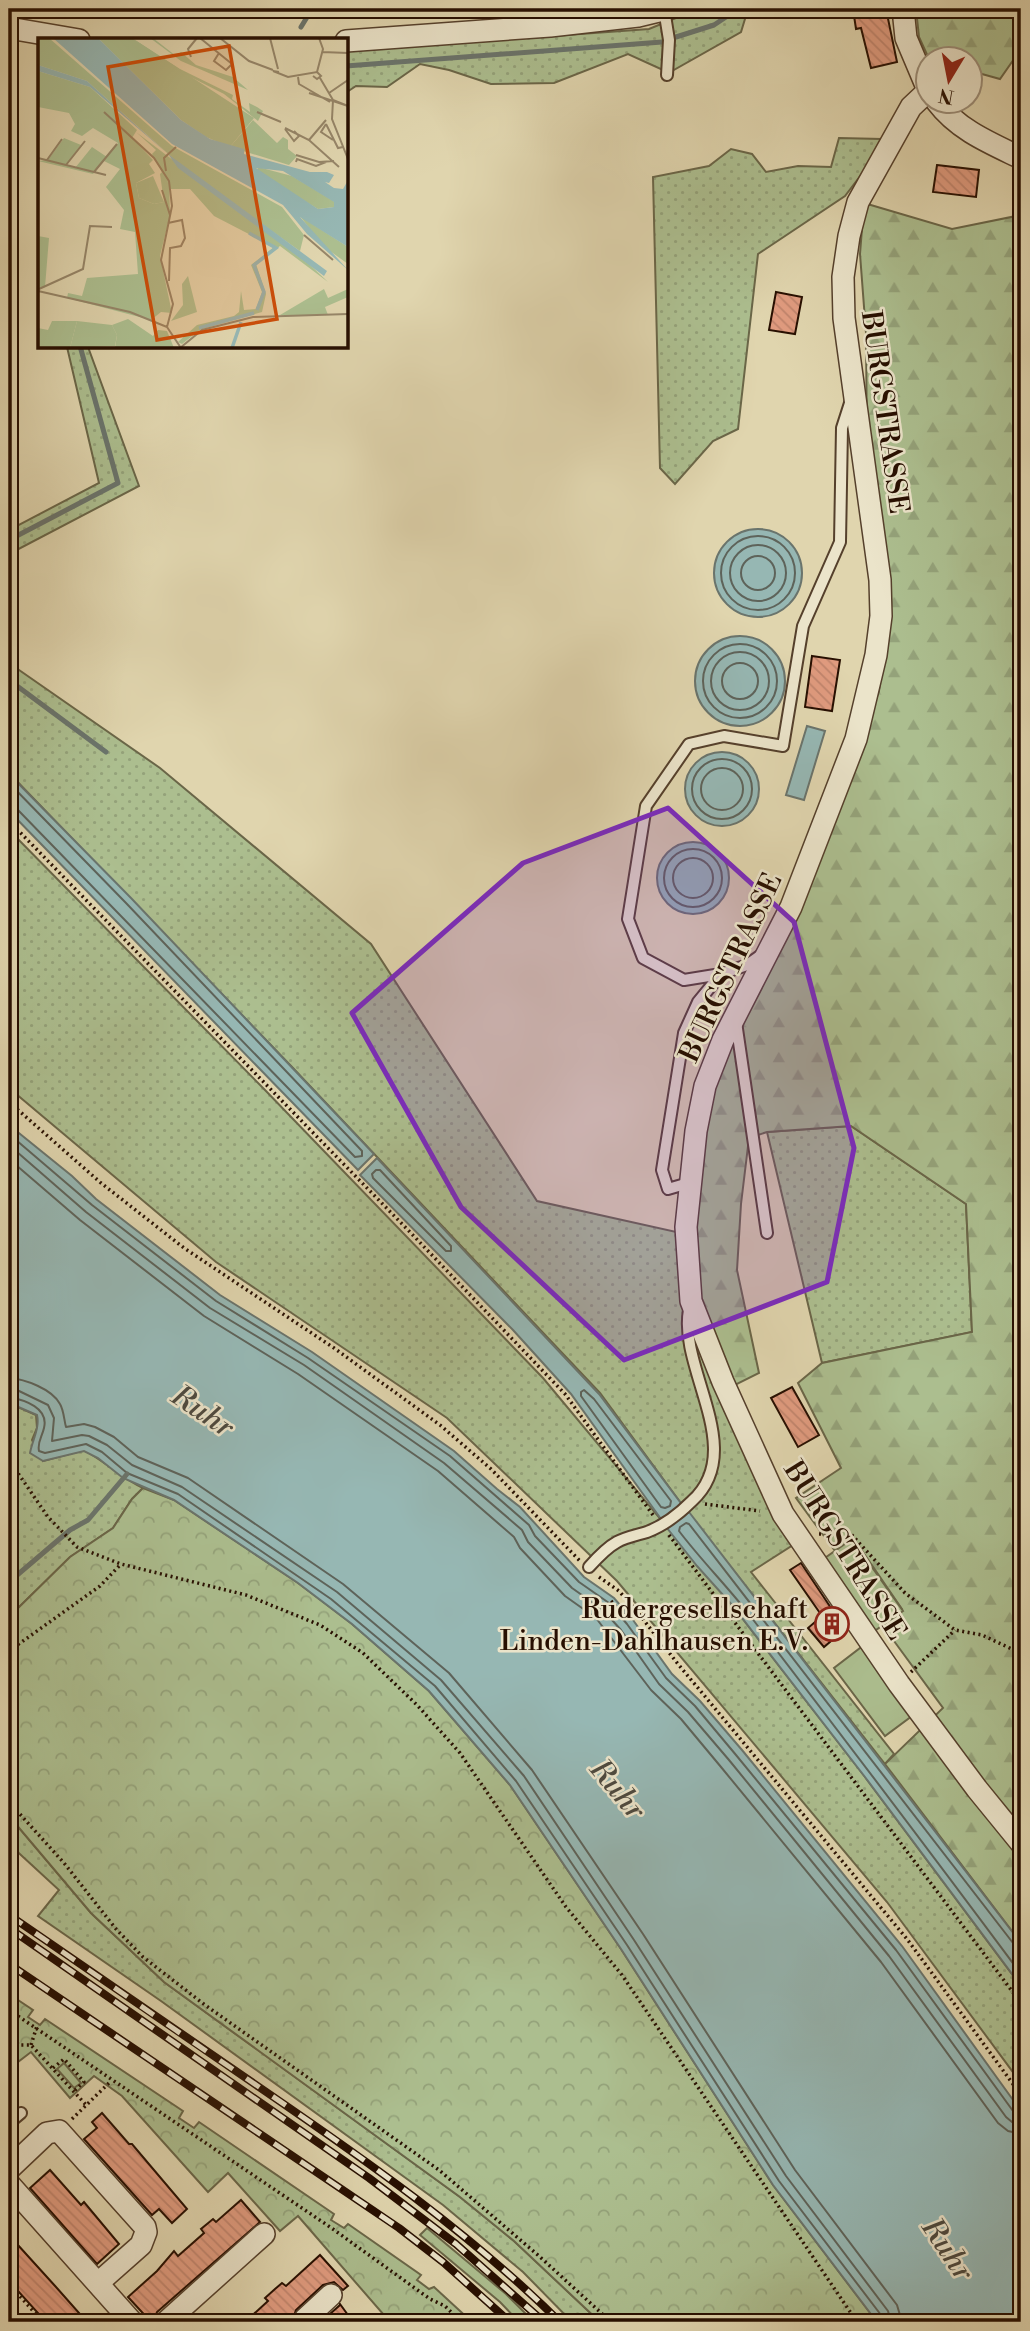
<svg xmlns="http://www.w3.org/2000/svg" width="1030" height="2331" font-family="'Libre Bodoni',serif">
<defs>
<pattern id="grass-dots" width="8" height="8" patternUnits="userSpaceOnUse" patternTransform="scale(1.75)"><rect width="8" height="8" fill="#acbe8f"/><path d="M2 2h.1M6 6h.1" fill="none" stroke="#94a27a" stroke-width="1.8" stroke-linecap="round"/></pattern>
<pattern id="forest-firs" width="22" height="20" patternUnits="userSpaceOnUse" patternTransform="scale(1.75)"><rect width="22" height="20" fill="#acbe8f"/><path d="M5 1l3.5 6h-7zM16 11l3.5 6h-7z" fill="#94a27a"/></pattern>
<pattern id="park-crowns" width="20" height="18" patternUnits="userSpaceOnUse" patternTransform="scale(1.75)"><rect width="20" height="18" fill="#acbe8f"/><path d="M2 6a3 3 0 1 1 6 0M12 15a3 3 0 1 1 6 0" fill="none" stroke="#94a27a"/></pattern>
<pattern id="building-back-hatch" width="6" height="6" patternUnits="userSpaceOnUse" patternTransform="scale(1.75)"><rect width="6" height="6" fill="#e09b7f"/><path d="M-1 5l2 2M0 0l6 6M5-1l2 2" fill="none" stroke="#c0846c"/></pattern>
</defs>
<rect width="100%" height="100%" fill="#e0d5ae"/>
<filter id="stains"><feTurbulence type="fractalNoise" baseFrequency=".00286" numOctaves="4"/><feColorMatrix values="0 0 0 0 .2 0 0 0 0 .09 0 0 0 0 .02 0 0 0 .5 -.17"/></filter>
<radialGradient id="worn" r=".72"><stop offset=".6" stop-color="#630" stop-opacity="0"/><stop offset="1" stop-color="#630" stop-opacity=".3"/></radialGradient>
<g fill="url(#grass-dots)" stroke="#6a6648" stroke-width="2">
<polygon points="698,9 748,9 741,32 672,71 663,70 628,54 554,83 491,84 449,70 420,64 387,87 356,86 347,92 347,51 649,29"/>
<polygon points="839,138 881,139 864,171 845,196 758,254 738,429 713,441 675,484 660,468 653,177 709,166 731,149 752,154 766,172 798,166 831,167"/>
<polygon points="67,347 88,347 139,486 9,554 9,530 99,483"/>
<polygon points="9,663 160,768 371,944 537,1201 681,1233 695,1307 796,1543 751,1572 894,1754 885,1764 683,1506 600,1393 292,1067 9,773"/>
<polygon points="9,830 265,1090 543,1378 732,1605 865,1777 1021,1986 1021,2083 887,1902 617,1581 447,1418 216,1262 9,1088"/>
<polygon points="851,1126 966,1204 972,1332 822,1363 767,1132"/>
<path d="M9,1403L36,1415L37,1428L32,1440L43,1461L84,1450C105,1461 121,1478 143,1488L132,1499L113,1528L70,1557L9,1617Z"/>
<polygon points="9,1816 91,1913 164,1982 460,2197 514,2241 600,2322 572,2322 523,2272 443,2205 161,2001 38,1916 59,1890 9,1844"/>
</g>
<g fill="url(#forest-firs)" stroke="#6a6648" stroke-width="2">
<polygon points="916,9 1021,9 1021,55 1014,59 1000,79 971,71 970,60 929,59 919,37"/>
<polygon points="864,203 952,229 1021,215 1021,1943 885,1764 943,1708 883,1626 902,1609 854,1539 835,1551 796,1498 841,1468 798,1383 822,1363 972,1332 966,1204 851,1126 767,1132 749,1138 741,1204 737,1270 759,1373 731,1387 695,1307 688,1233 702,1111 740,1016 798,916 879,691 882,664 867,451 866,333 860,254"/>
<polygon points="427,2228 506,2294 534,2322 519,2322 500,2302 420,2235"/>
</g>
<g fill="url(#park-crowns)" stroke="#6a6648" stroke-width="2">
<polygon points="143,1488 174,1500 298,1583 352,1624 429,1691 510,1785 621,1949 773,2185 877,2322 600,2322 514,2241 460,2197 164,1982 91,1913 9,1816 9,1617 70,1557 113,1528 132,1499"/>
<polygon points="9,1994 33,2010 28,2017 40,2025 45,2019 183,2111 179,2118 194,2128 199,2122 334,2214 331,2220 344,2228 348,2224 421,2275 417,2280 429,2289 434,2287 472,2322 456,2322 451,2317 436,2322 390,2322 298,2216 280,2231 228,2173 208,2192 122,2096 94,2076 70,2098 31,2052 14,2065 9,2059"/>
</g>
<g fill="#acbe8f" stroke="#6a6648" stroke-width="2">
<polygon points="852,1539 903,1611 873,1632 822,1560"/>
<polygon points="864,1645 916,1713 885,1736 834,1668"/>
<polygon points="64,2063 81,2083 74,2088 57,2069"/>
</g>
<g fill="#96b7b3" stroke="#6a746c" stroke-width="2">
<circle cx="758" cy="573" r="44"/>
<circle cx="740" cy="681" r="45"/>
<polygon points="807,726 825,731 804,800 786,795"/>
<circle cx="722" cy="789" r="37"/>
<polygon points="9,774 131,898 374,1154 358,1170 9,811"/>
<circle cx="693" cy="878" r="36"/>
<path d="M9,1125L72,1176L96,1199L220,1295L312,1352L454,1451L497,1489L520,1507L584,1577L614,1598L633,1620L672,1674L700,1701L742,1750L902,1946L1021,2111V2322H877L773,2185L621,1949L510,1785L429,1691L352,1624L298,1583L174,1500L123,1478L98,1458L84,1451L43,1461L30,1453C32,1441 40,1428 37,1415L9,1403Z"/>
<polygon points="377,1158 599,1394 683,1506 661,1519 571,1394 513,1330 360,1175"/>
<polygon points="689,1512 1021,1943 1021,1986 865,1777 732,1605 697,1566 667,1528"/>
</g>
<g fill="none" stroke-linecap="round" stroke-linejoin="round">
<g stroke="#5e635a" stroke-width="2">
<circle cx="758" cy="573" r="37"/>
<circle cx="758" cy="573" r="28"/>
<circle cx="758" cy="573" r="17"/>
<circle cx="740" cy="681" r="37"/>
<circle cx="740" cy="681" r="29"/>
<circle cx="740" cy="681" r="18"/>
<circle cx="722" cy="789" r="30"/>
<circle cx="722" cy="789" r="21"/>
<polyline points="9,783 126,903 362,1151 362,1156 355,1157 17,809 9,806"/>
<circle cx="693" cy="878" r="29"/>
<circle cx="693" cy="878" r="20"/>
<polyline points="9,1134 92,1205 216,1301 308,1358 450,1456 529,1525 535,1536 579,1582 609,1603 627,1624 666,1678 695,1706 736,1755 896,1950 1013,2111 1021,2114"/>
<polyline points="9,1145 86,1212 210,1308 304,1365 444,1463 522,1530 528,1542 572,1588 603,1610 621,1630 659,1684 688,1712 729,1760 889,1956 1006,2117 1012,2122 1021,2123"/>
<polyline points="9,1159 80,1220 204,1316 298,1374 438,1471 514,1537 520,1548 565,1596 596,1618 651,1690 681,1719 721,1767 881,1962 998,2123 1008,2131 1021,2134"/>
<polygon points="376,1170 380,1170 451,1246 451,1251 446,1251 373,1178 372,1174"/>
<path d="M9,1378C25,1379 52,1389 60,1404C64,1411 64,1420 66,1427L84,1424L95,1427L114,1437L138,1457L188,1478L343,1584L449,1673L532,1770L643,1934L795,2170L897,2305L902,2322"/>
<polyline points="9,1389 17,1390 48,1405 54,1418 52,1441 82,1435 89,1436 107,1445 132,1465 182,1487 337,1592 441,1680 524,1776 634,1940 786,2176 888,2311 891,2322"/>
<polygon points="584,1390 594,1399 671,1501 670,1506 665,1508 661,1507 581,1396 581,1392"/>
<path d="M9,1397C25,1400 49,1408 44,1428C42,1437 37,1442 39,1451L45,1453L86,1444L102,1452L127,1473L178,1494L331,1599L435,1686L516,1781L627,1945L779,2181L881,2315L882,2322"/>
<path d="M1021,1947L1013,1943L689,1524L686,1523L680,1527L679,1531C701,1560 726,1585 748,1613C840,1733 931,1853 1021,1974"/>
</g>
<g stroke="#6a746c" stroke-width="5">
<polyline points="301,27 312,9"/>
<polyline points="676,37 714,25 738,9"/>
<polyline points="346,66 662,42"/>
<polyline points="9,540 118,483 80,346"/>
<polyline points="9,680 106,752"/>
<polyline points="9,1582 70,1530 88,1520 127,1474"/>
</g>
</g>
<g fill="url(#building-back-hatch)" stroke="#270f01" stroke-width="2">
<polygon points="853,9 886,9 897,62 871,68 861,28 856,29"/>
<polygon points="937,165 979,170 976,197 933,192"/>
<polygon points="776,292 802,297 795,334 769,330"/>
<polygon points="812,656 840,660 832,711 805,707"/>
<polygon points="792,1387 819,1435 798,1447 771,1398"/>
<polygon points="801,1563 845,1629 824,1647 808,1628 822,1616 790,1570"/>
<polygon points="102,2113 129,2144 132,2144 187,2209 172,2223 159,2209 152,2215 84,2139 97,2128 92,2122"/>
<polygon points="50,2170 81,2205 84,2202 119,2244 97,2264 30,2188"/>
<polygon points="241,2200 260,2222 157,2312 153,2322 151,2322 128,2297 157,2271 174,2251 178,2256 204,2233 201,2229 213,2219 216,2222"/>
<polygon points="17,2244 56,2287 87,2322 46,2322 9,2281 9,2251"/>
<polygon points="320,2255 348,2286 343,2290 334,2282 323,2285 296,2310 292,2322 245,2322 268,2301 265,2298 275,2289 282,2283 286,2286"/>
<polygon points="340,2304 353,2322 321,2322 340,2305"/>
</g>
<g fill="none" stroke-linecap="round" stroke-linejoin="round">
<g stroke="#55402c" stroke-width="14">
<g id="lane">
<polyline points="664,9 669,40 667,75"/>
<polyline points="761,955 747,965 721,974 684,980 643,958 628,919 646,806 689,744 724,736 783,746 803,626 840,542 842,428 851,400"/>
<polyline points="736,1022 767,1233"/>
<polyline points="692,1182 668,1189 662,1170 684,1033 698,1002 721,974"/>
<path d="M589,1567C597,1558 606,1548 617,1542C626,1537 637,1535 647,1532C663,1526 680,1513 692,1501C748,1450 678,1369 689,1310"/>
<polyline points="9,2123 21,2113"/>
</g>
</g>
<g stroke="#55402c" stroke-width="24">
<g id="street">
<polyline points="903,9 906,38 928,90"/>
<polyline points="9,28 79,40"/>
<polyline points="346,41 550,26 638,16 667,9"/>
<polyline points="928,91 911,107 858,202 849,236 843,277 844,318 880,580 881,616 876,655 856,739 791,907 723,1040 705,1086 696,1131 686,1227 691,1301 723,1382 783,1514 899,1684 977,1789 1021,1843"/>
<path d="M937,102C958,130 990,143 1021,158"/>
<polyline points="9,2169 47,2133 59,2131 145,2227 146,2232 141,2245 98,2283"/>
<polyline points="9,2184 132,2322"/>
<polyline points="166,2322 264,2234"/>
<polyline points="308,2322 305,2319 331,2295"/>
</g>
</g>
<g stroke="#270f01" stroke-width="3.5" stroke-dasharray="2 3.5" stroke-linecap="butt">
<polyline points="9,821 407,1229 565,1394 653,1515"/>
<polyline points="9,1102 101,1183 184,1248 334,1348 440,1425 491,1469 580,1561"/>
<polyline points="9,1460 48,1517 77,1547 121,1564 246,1595 320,1625 363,1653 417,1705 460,1753 566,1907 622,1975 857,2322"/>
<polyline points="705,1504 760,1511"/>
<polyline points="819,1534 851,1534 905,1593 955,1630 982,1635 1016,1651 1021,1656"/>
<polyline points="669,1535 1021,2003"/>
<polyline points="599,1577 619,1591 635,1609 678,1664 907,1939 1021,2095"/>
<polyline points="611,1601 630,1621"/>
<polyline points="9,1651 100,1586 121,1564"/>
<polyline points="911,1672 955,1630"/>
<polyline points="9,1802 64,1863 116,1929 143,1957 205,2005 439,2170 539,2256 611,2322"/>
<polyline points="9,2010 330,2227 430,2299 445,2306 461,2322"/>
<polyline points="9,2035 19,2045 31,2045 87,2106"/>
<polyline points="31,2045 37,2026"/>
<polyline points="53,2068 64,2059 84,2082 74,2091"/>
<polyline points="72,2119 111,2081"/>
<polyline points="9,2284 43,2322"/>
</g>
<use href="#lane" stroke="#ebe4ca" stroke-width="10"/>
<use href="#street" stroke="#ebe4ca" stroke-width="21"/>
<g stroke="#270f01" stroke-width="8">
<g id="rail">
<path d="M9,1915C92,1972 175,2030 259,2087C364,2159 469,2232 560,2322"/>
<polyline points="9,1928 369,2178 456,2244 544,2322"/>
<polyline points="9,1964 399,2228 443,2262 510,2322"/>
</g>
</g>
<use href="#rail" stroke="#ebe4ca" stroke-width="5" stroke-dasharray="16" stroke-linecap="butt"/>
</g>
<path fill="#7b2cbf" fill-opacity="0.2" stroke="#7b2cbf" stroke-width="5" stroke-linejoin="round" d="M668,808L794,922L854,1148L827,1282L624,1360L461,1207L352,1013L523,863Z"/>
<defs>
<g id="building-ring" transform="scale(1.75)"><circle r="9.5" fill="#ebe4ca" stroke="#8f2418" stroke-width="1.5"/><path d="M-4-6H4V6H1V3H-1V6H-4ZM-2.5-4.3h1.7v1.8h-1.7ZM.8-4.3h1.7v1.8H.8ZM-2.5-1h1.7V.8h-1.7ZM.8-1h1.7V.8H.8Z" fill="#8f2418"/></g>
</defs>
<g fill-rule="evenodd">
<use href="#building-ring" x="832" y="1624"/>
</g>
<g text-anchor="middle" stroke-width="5" stroke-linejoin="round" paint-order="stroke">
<g font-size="28" fill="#270f01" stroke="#ebe4ca">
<text transform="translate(886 412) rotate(82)" y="10">BURGSTRASSE</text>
<text transform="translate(730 967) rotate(-65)" y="10">BURGSTRASSE</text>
<text transform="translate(846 1550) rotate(58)" y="10">BURGSTRASSE</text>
</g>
<g font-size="28" fill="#270f01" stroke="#ebe4ca" text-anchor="end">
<text x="808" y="1618">Rudergesellschaft<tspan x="808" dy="32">Linden-Dahlhausen E.V.</tspan></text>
</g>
<g font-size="30" font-style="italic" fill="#4e4a3f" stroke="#ebe4ca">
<text transform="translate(203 1411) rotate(34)" y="10">Ruhr</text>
<text transform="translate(618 1789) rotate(50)" y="10">Ruhr</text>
<text transform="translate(948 2249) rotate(56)" y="10">Ruhr</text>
</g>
</g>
<g transform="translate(38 38)">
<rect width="310" height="310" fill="#e0d5ae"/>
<path d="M0,0H11L134,108L244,169L266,197L262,213L147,131L49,43L0,27ZM94,0L142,31L195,57L194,61L212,74L211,65L219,69L225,73L220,83L186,56L133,29ZM215,82L239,105L245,99L250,102V111L259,118L251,127L192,109ZM98,94L269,224L290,244L242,208L218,226L228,256L224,274L163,291L144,306L140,304L159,287L196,278L201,274L203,253L206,272L218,271L224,254L213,227L236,209L176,178L152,151H133L114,116L118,112ZM220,129L254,138L297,164L296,169L280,171L219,134ZM115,138L126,164L116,166L101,160L98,145ZM262,178L310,209V226L285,208ZM150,238L159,274L133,283L145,267L144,246ZM286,251L290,260L310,251V259L287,269L290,277H242ZM14,283H39L32,310H0V290L10,292Z" fill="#acbe8f"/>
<path d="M0,33L52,49L99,92L94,100L115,122L111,126L117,135L98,145L101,160L116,166L126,164L122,136L125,133L131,142L132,177L122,218L134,275L123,274L113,282L29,260L30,255L44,258L49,240L100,236L97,194L82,191L86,172L68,149L82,131L66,123L55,136L0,123L10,122L26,100L43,107L28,127L37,130L54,109L69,119L80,105L55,90L44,98L33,93L37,86L31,75L0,69ZM0,198L11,200L7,249L0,251ZM90,281L115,298L120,292L129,293L136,310H77L79,297L74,287Z" fill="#acbe8f"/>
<path d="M60,0H94L216,80L192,109L168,99L143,82ZM112,0H115L138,18L143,14L158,27L195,39L210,52L143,23Z" fill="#acbe8f"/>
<path d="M39,283L74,287L79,297L77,308L32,310Z" fill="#acbe8f"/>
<path d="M15,0H60L143,82L172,101L206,111V116L272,134H289L296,137L291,145L287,144L296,150L305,151L309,144L310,209L262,179L310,232L269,196L245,167L134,106ZM218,130L245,133L296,164V169L280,171ZM0,27L49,43L130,116L52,49L0,33ZM130,116L289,233L286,238L140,130Z" fill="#96b7b3" fill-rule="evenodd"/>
<path fill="none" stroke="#96b7b3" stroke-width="3.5" d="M211,195L238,210L216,227L226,254L219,272M161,290L216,275M194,310L203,284"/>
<path fill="none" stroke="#968669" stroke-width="2" d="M162,0L194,26M182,0L211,23L235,32M232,0L240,31M284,14L310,15M181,15L176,23L188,32L194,26M153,19L150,11L159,0M241,34L235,33L250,39L279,34L283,38L279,41L275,38M279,34L285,11L281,0M260,39L261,46L292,64M282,40L295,62L310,68M271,55L310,68M291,55L310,42M295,62L294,81L310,121M66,74L116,120L131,143L134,168L123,222L135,266L129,289M219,74L243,84M288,86L300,110L305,109M288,86L283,94L295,102M247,90L271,102L301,129M247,91L256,103L261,98L256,93M271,102L288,82M258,117L281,124L296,123M0,120L68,137M9,122L24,101M258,124L259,121L278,128L288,124M28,127L47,103M128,133L126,120L138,109M56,134L79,106M124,152L132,177M130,185L144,182L147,200L143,208L132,210L131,243M266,197L295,222M1,251L45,231L52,188L74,189M0,253L92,274L129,289M129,289L143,310M142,310L164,292L215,279L310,276"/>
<path fill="#cb4e0a" fill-opacity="0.15" stroke="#cb4e0a" stroke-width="3.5" d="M191,8L239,281L119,302L70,29Z"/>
<rect width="310" height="310" fill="none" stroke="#270f01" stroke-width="3.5"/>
</g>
<rect width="1030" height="2331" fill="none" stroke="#e0d5ae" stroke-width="35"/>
<rect x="10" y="10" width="1009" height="2310" fill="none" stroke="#270f01" stroke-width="3.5"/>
<rect x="18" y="18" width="995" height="2296" fill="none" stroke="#270f01" stroke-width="2"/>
<g transform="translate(949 80) rotate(190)"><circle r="33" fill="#ebe4ca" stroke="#9d8f7a" stroke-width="2"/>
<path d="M0-5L12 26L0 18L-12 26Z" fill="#8f2418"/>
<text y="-10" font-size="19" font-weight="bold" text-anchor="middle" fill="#270f01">N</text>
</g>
<rect width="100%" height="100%" filter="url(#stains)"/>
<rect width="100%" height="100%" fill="url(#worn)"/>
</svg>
